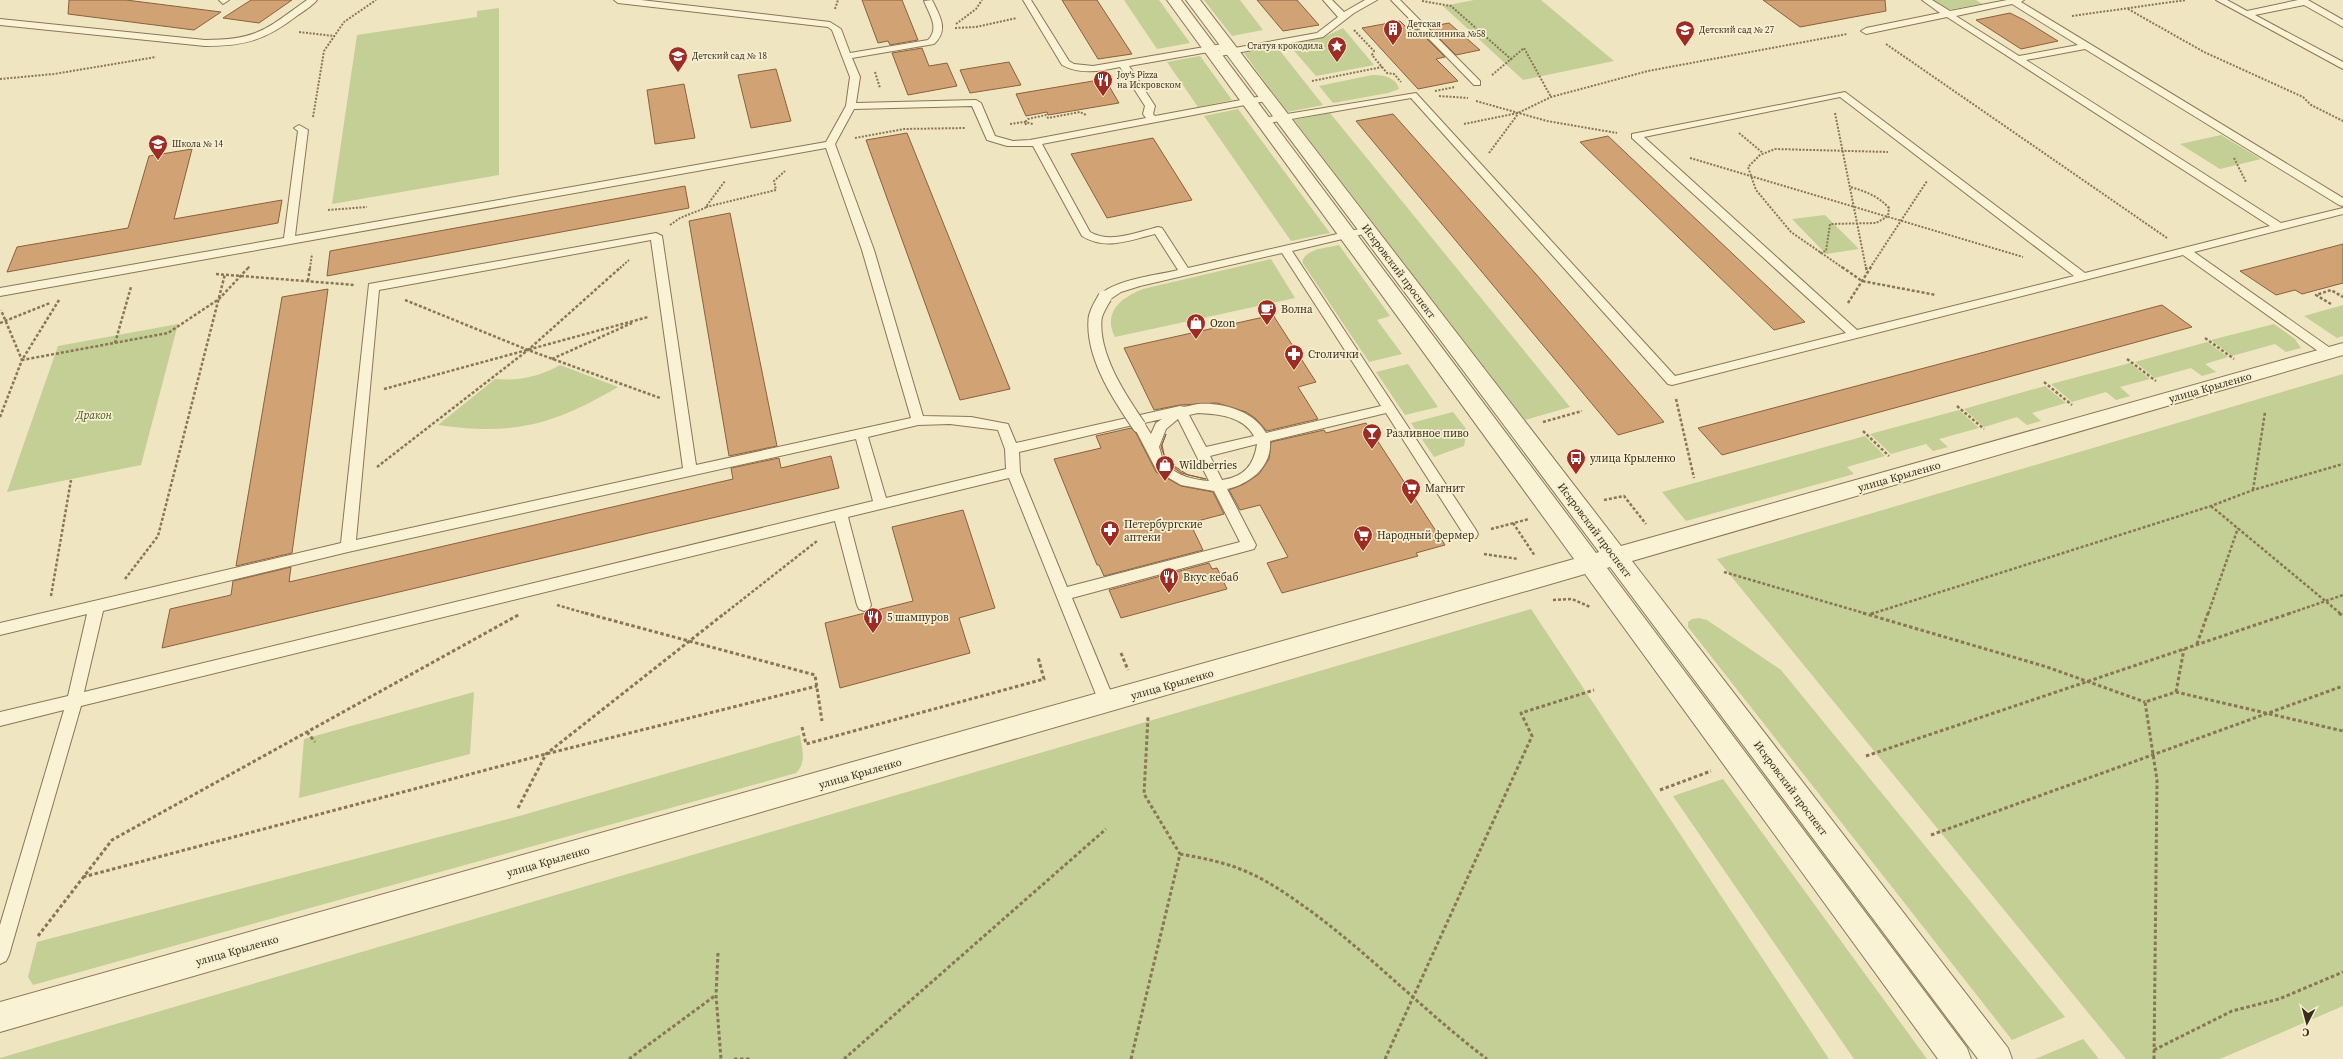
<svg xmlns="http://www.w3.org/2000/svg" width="2343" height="1059" font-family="'Source Serif 4',serif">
<rect width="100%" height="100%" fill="#f0e5c1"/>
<g fill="#c3cf94">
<polygon points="1124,0 1159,0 1190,43 1157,49"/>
<polygon points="1204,0 1240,0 1263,30 1232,36"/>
<polygon points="1474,0 1541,0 1614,61 1523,80 1443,6"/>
<polygon points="1932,0 1976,0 1982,4 1947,10"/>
<polygon points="499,8 499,175 332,204 357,35 477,17 477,11"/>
<polygon points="1343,28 1374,65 1316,76 1288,44 1324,37"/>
<polygon points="1277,47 1323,105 1287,112 1244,53"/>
<polygon points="1200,56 1232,100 1198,107 1167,62"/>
<path d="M1372,75C1383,75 1396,77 1399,89L1388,93L1333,103L1319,86Z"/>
<polygon points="1238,109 1330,233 1291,241 1204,116"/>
<polygon points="1330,113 1570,407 1525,420 1294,120"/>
<polygon points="2221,135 2261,159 2220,169 2180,144"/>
<polygon points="1825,215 1859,249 1826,254 1792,219"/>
<path d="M1339,245L1390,316L1377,320L1402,354L1369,362L1302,262C1306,248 1327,248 1339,245Z"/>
<path d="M1271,259L1295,298L1115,337C1102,312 1122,297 1143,289Z"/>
<polygon points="2343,305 2343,336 2337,338 2304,316"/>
<polygon points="178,324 141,465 7,492 58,346"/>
<polygon points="2274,324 2295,339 2301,348 2286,352 2275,344 2232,356 2211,340"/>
<polygon points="2207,342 2228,357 2205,364 2216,372 2202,376 2191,368 2155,378 2135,362"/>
<polygon points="2130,363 2150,379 2120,387 2130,396 2116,400 2106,392 2072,402 2051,384"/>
<polygon points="1408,364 1438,407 1405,415 1376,372"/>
<path d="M560,365L618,387C553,425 513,436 438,425L495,379C519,381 539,377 560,365Z"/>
<polygon points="2343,374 2343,1006 2220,1059 2126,1059 1717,559"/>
<polygon points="2045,386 2066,403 2032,413 2041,421 2027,425 2017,417 1984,427 1964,409"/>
<polygon points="1959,410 1979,428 1939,439 1948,447 1933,451 1926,444 1891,454 1870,434"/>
<polygon points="1453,412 1467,430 1464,446 1434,457 1411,423"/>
<polygon points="1865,436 1885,456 1847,467 1854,474 1686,521 1662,492"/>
<polygon points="1531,609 1829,1059 0,1059 0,1058"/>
<polygon points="1699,618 1707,620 1781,670 2065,1017 2012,1040 1688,627 1688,622 1692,619"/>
<polygon points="474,692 470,754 299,798 304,739"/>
<path d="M800,735C802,749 807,762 796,773L33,985L28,977L37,942L523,815Z"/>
<polygon points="1723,779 1927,1059 1854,1059 1673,796"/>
<polygon points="2083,1039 2099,1059 2035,1059"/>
</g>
<g fill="#d0a274" stroke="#8b613c">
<polygon points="69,0 126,0 221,12 194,30 68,14"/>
<polygon points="251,0 292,0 259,23 223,18"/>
<polygon points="862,0 902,0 918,40 890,45 888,41 878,43"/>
<polygon points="1062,0 1097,0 1132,54 1098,59"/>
<polygon points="1257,0 1297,0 1319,25 1283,31"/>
<polygon points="1763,0 1885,0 1886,11 1800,27"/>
<polygon points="2010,13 2024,20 2058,41 2021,49 1976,20"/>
<polygon points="1400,21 1409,30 1417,29 1445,57 1436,59 1458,81 1418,89 1362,28"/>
<polygon points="1449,23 1480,50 1456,55 1428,27"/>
<polygon points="922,48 929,66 947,63 957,86 908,95 892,53"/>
<polygon points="1009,62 1021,85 970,93 960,70"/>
<polygon points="776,69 791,121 751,128 738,75"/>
<polygon points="1105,79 1119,103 1048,115 1047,112 1026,116 1016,94"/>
<polygon points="684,84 695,138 655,144 647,90"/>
<polygon points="1393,114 1535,273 1664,422 1618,435 1356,121"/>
<polygon points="907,133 1010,389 960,400 866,140"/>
<polygon points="1608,136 1681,205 1805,322 1774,330 1580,142"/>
<polygon points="1153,138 1192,200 1107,218 1071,154"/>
<polygon points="192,149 174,219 282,200 278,223 7,272 17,247 128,228 149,156"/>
<polygon points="685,186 689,208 327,276 330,251"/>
<polygon points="730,213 777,446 729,456 689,221"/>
<polygon points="2343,244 2343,283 2302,294 2295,290 2276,295 2240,271"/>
<polygon points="328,289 292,553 236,566 282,297"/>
<polygon points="2162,305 2192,327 1722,455 1698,428"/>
<polygon points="1273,315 1316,382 1298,387 1318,419 1267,431 1255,418 1246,412 1217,403 1180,405 1154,410 1124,348"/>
<polygon points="1366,423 1445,545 1416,553 1418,556 1282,593 1267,563 1288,557 1260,505 1240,510 1229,490 1244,484 1259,474 1269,459 1271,442 1324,430 1326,433"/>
<polygon points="1131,428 1136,433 1156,472 1181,486 1213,492 1224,514 1190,523 1203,550 1104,576 1099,565 1097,565 1054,459 1101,448 1096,436"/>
<polygon points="1166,434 1162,445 1164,454 1168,462 1188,475 1206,479 1181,473 1167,463 1161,447"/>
<polygon points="831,456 839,488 162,648 170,609 231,595 233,581 291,567 289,582 733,479 731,468 779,458 781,468"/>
<polygon points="963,510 995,608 959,618 970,653 840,688 825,623 913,601 892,527"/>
<polygon points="1209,563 1212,569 1217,568 1227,589 1121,618 1109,590"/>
</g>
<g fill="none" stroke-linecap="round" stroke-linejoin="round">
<g stroke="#8a7657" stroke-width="2">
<g id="service">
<polygon points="219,0 229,0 223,4"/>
<path d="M307,0H317C312,6 304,11 298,15C266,40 245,46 205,46L0,25V19L205,40C258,40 266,29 307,0Z"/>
<path d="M614,0H641L830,22L841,29L850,53L928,40C940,28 929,14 924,1L932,0C940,16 949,30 934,44L852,58L860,77L856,103L976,100L981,103L995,136L1013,141L1030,140L1146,118L1143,114L1145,106L1120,67C1101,71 1080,75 1062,65L1023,0H1031L1069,61L1074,64L1093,66L1228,43L1233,46L1229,49L1317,33L1338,17L1323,0H1332L1344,12L1365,0H1377L1354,13L1323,37L1220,56L1215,53L1220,50L1129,66L1155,106L1153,114L1155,116L1268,95L1271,96V100L1042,144L1090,232C1111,244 1137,232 1158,227L1162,228L1188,268L1368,227L1372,228V232L1292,251L1476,530L1478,534L1476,538H1466L1386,413L1270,441C1272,467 1250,484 1227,489L1256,545L1254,549L1072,598L1115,702L1113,707L1107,709L1101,707L1099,702L1009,478L848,517L871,605L869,609L864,611L859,609L857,605L835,521L81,706L9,955L6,961L0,964V925L64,710L0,726V712L68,696L87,614L0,635V623L341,543L369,284L656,233L662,236L696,465L911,418L862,250L826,148L0,296V288L284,238L298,131L294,128L299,125L308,130L295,236L826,142L846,106L850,77L832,30L828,27L618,3ZM972,106L987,140L1007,146H1033L1082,236C1106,251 1130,240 1155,234L1178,270C1159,275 1110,280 1099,297L1101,300H1109L1121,292L1140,286L1282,253L1381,406L1266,433C1254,411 1222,402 1198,404C1191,405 1187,408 1180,406L1016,443L1008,424L971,417L923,416L874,250L835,144L854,109ZM651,240L683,468L356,540L379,290ZM1198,413C1218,414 1243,416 1254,436L1206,447L1189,415ZM1162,419L1156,423L1151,434L1144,423ZM1178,419L1209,481C1194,480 1177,476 1166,464C1162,460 1161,452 1159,447L1166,429ZM950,424L998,430L1005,449L1006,469L886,498L868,437L918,425ZM1133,425L1157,471L1181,485L1214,491L1240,542L1067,587L1020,472L1019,452ZM856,439L873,501L84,692L103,611L348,552ZM1257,444C1254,465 1244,477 1222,480L1210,456Z"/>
<polygon points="1391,0 1400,0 1480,81 1480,85 1474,85"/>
<path d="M1922,0H1932L1950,11L2007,0H2024L2021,2L2343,198V206L2339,205L2085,49L2026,60L2281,223L2343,208V214L2194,252L2333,350L2335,353L2333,356H2325L2183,255L1672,385L1668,384L1411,98L1263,124L1258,121L1263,118L1416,93L1675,376L1846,333L1632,138V134L1845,92L2085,273L2270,226L1947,17L1866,34L1861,31L1866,28L1940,13ZM2012,4L2078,45L2019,56L1956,16ZM1840,97L2074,276L1857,330L1644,137Z"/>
<polygon points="2216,0 2227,0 2247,11 2298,0 2308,0 2343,20 2343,27 2304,5 2255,15 2343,62 2343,69"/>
</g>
</g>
<g stroke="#8a7657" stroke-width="2">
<polygon id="tertiary" points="1167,0 1181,0 1596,553 1599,552 1186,0 1200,0 1621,546 2343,343 2343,355 1632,561 2008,1048 2012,1059 1978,1059 1610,567 1607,568 1967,1048 1971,1059 1938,1059 1585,574 0,1032 0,1002 1574,559"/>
</g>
<g stroke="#8a7657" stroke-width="2" stroke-dasharray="2 1.5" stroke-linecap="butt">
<polyline points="1422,1 1451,6 1512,60"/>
<polyline points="835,9 838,0"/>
<polyline points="2128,9 2204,52 2303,97 2311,105 2343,121"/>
<polyline points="2072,16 2186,0"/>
<polyline points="956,24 976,9 982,0"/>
<polyline points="955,28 976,27 1017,18"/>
<polyline points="1354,30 1374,51 1372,55 1387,73 1394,74 1401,82"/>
<polyline points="299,32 334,36"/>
<polyline points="1886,44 2167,238"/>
<polyline points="875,72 880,88"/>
<polyline points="1492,75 1524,48 1551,97"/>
<polyline points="0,79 54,74 156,57"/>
<polyline points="1312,81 1382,67"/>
<polyline points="1435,91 1455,87"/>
<polyline points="1439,96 1468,98"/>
<polyline points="1476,101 1547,121 1617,133"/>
<polyline points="1835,113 1866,268"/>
<polyline points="313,117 324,51 344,22 376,0"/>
<polyline points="1010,124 1025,122 1033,124"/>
<polyline points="1464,124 1518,113 1551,97 1648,71 1847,34"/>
<polyline points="1026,125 1025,122 1028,119 1046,115 1048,118 1080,112 1086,115"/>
<polyline points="1739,133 1763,153"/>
<polyline points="855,138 904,129 966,128"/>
<polyline points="1489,153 1518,114"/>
<polyline points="1690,158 2023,257"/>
<polyline points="2234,158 2246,182"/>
<polyline points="706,207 776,190 774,181 785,171"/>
<polyline points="328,210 367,207"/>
<polyline points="670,225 680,218 705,208 725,181"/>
<path d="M1820,253L1826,251L1830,224L1876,223L1888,216L1889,208C1878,196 1865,191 1850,187"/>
<polyline points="248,268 250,266"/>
<polyline points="310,268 312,254"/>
<polyline points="620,268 629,260"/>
<polyline points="1843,268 1791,232 1756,190 1748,167 1760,155 1775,149 1888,152"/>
<polyline points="1870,268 1927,181"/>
</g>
<g stroke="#8a7657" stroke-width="2.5" stroke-dasharray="3 2" stroke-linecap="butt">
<polyline points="1842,267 1862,281 1936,295"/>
<polyline points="1866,267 1867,273"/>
<polyline points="216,274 355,285"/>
<polyline points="308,281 310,267"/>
<polyline points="59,300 22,360 168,333 219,299 249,267"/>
<polyline points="405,300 528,350 660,398"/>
<polyline points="1848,303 1871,267"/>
<polyline points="2331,304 2316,295 2331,290 2343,297"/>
<polyline points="0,323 50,303"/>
<polyline points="2205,338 2234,359"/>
<polyline points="115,343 131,287"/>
<polyline points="552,359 632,323"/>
<polyline points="2127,359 2156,381"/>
<polyline points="2044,382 2072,405"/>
<polyline points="384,389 648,317"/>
<polyline points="1676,399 1694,478"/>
<polyline points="1957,406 1984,429"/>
<polyline points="0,417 22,360 1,310"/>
<polyline points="1543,422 1582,411"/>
<polyline points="1863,431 1889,456"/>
<polyline points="377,467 528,350 621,267"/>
<polyline points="2253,490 2265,412"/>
<polyline points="1604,500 1624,496 1646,524"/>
<polyline points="2211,506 2341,614"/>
<polyline points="1513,523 1535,556"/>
<polyline points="1491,529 1529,519"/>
<polyline points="1484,554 1518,559"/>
<polyline points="1724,572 1867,614"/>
<polyline points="125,579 158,536 225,274"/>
<polyline points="51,596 71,480"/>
<polyline points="1553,600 1572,599 1590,607"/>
<polyline points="557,605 588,614"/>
<polyline points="724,614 817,541"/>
<polyline points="1871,614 2211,506 2253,490 2343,464"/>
<polyline points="2208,614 2238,528"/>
<polyline points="2288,614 2343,595"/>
</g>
<g stroke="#8a7657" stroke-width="3" stroke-dasharray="3.5 2.5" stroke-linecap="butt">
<polyline points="585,613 815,675 822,721"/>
<polyline points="1863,613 2047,667 2145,702"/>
<polyline points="2339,613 2343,616"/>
<polyline points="1871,614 1874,613"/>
<polyline points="2197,644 2208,613"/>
<polyline points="1121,653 1128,670"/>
<polyline points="2176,692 2184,649"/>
<polyline points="802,727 806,744 1044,679 1038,657"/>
<polyline points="307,732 315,742"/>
<polyline points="1866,756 2291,613"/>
<polyline points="1660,790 1711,771"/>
<polyline points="518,808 546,754 725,613"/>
<polyline points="1931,835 2343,686"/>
<path d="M1180,854C1202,858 1224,862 1245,871C1269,881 1291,897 1312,912C1374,958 1426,1013 1487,1059"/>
<polyline points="83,877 546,754 817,686"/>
<polyline points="38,936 112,840 520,614"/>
<polyline points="718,953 716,995 721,1059"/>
<polyline points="2154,1050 2232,1011 2279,999 2343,972"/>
<polyline points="629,1059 716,995"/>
<polyline points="734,1059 752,1059"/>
<polyline points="844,1059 1106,829"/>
<polyline points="1131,1059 1180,854 1144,794 1148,717"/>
<polyline points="1385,1059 1532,736 1521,713 1594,690"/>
<polyline points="2154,1059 2157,780 2145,702 2176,692 2343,731"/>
</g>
<use href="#service" fill="#faf2d4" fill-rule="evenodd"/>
<use href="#tertiary" fill="#faf2d4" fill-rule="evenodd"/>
<g stroke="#8a7657" stroke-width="15" stroke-linecap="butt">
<path id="service-bridge" d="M1105,297C1101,304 1096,311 1095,319C1092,356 1119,397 1139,426"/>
</g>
<use href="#service-bridge" stroke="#faf2d4" stroke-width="13"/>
</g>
<defs>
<g id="building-pin" transform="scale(1)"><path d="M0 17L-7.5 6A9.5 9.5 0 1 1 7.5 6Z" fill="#9c2c24" stroke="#f7efd1"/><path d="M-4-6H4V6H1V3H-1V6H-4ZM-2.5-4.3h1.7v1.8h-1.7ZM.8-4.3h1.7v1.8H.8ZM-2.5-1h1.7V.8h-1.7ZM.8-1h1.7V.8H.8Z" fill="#fff"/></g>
<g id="school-pin" transform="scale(1)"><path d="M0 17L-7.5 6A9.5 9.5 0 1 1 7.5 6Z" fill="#9c2c24" stroke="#f7efd1"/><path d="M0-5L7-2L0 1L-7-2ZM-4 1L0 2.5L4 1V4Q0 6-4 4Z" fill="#fff"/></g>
<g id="sight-pin" transform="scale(1)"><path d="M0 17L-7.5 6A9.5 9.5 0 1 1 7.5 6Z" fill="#9c2c24" stroke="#f7efd1"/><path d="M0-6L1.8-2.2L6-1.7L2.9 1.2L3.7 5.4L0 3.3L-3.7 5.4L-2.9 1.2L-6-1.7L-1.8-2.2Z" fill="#fff"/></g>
<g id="restaurant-pin" transform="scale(1)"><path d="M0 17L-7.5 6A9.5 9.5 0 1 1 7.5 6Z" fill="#9c2c24" stroke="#f7efd1"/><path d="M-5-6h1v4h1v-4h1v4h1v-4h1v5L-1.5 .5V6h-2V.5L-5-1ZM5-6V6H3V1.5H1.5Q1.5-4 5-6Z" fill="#fff"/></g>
<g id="cafe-pin" transform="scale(1)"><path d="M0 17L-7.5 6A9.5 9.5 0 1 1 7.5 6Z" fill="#9c2c24" stroke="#f7efd1"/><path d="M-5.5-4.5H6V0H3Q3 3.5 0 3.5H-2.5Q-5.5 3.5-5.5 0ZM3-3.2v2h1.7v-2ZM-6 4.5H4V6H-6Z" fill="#fff"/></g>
<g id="shop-pin" transform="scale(1)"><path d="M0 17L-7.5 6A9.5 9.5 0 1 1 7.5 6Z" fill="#9c2c24" stroke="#f7efd1"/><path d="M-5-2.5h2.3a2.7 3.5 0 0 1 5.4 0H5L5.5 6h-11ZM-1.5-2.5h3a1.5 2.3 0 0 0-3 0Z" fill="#fff"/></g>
<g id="pharmacy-pin" transform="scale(1)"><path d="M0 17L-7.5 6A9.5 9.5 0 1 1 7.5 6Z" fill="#9c2c24" stroke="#f7efd1"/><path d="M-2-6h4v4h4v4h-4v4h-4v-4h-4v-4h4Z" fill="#fff"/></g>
<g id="bar-pin" transform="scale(1)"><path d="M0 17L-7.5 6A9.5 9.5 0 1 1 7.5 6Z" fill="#9c2c24" stroke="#f7efd1"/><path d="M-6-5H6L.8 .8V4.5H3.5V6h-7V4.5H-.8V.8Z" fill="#fff"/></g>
<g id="bus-pin" transform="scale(1)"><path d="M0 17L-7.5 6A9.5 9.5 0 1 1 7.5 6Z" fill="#9c2c24" stroke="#f7efd1"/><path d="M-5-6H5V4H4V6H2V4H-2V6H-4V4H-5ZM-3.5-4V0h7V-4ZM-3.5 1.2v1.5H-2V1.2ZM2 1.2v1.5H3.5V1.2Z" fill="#fff"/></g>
<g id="supermarket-pin" transform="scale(1)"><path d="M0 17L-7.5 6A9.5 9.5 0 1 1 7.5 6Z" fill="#9c2c24" stroke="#f7efd1"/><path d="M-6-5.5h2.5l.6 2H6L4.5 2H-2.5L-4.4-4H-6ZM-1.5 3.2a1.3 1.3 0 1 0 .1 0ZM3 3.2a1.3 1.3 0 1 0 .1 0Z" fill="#fff"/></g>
</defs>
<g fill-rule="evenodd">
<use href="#building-pin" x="1393" y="29"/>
<use href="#school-pin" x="1685" y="30"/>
<use href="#sight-pin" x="1337" y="46"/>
<use href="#school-pin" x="678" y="56"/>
<use href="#restaurant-pin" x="1103" y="80"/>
<use href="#school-pin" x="158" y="144"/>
<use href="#cafe-pin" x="1267" y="309"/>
<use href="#shop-pin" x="1196" y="323"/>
<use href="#pharmacy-pin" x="1294" y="354"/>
<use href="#bar-pin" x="1372" y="433"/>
<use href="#bus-pin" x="1576" y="458"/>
<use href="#shop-pin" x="1165" y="465"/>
<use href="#supermarket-pin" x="1411" y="488"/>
<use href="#pharmacy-pin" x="1110" y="530"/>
<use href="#supermarket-pin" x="1363" y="535"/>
<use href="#restaurant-pin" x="1169" y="577"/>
<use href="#restaurant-pin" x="873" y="617"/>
</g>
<g text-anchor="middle" stroke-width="3.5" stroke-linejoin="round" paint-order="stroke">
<g font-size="9" fill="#392d1c" stroke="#f7efd1" text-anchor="start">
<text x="1407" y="27">Детская<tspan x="1407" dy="10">поликлиника №58</tspan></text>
<text x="1699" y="33">Детский сад № 27</text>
<text x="1323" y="49" text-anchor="end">Статуя крокодила</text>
<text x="692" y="59">Детский сад № 18</text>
<text x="1117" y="78">Joy's Pizza<tspan x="1117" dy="10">на Искровском</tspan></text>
<text x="172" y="147">Школа № 14</text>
</g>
<g font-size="11" fill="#392d1c" stroke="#f7efd1">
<text transform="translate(1399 271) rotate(53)" y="4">Искровский проспект</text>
<text transform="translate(2210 387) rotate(-16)" y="4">улица Крыленко</text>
<text transform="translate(1899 476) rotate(-16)" y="4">улица Крыленко</text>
<text transform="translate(1595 530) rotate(53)" y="4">Искровский проспект</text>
<text transform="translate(1172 684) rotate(-16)" y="4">улица Крыленко</text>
<text transform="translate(860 773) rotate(-16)" y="4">улица Крыленко</text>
<text transform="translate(1791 788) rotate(53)" y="4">Искровский проспект</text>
<text transform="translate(548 861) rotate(-16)" y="4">улица Крыленко</text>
<text transform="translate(237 950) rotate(-16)" y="4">улица Крыленко</text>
</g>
<g font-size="11" fill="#392d1c" stroke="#f7efd1" text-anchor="start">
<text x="1281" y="313">Волна</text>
<text x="1210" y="327">Ozon</text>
<text x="1308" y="358">Столички</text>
<text x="1386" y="437">Разливное пиво</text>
<text x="1590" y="462">улица Крыленко</text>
<text x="1179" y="469">Wildberries</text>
<text x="1425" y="492">Магнит</text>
<text x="1124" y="528">Петербургские<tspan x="1124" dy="13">аптеки</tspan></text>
<text x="1377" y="539">Народный фермер</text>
<text x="1183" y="581">Вкус кебаб</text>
<text x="887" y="621">5 шампуров</text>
</g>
<g font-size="11" font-style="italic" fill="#455722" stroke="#f7efd1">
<text x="94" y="419">Дракон</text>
</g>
</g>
<g transform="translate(2307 1023) rotate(186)" stroke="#f7efd1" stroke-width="3" paint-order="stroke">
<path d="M0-3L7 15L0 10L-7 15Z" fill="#392d1c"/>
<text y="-6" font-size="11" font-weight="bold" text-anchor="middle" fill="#392d1c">С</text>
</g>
</svg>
